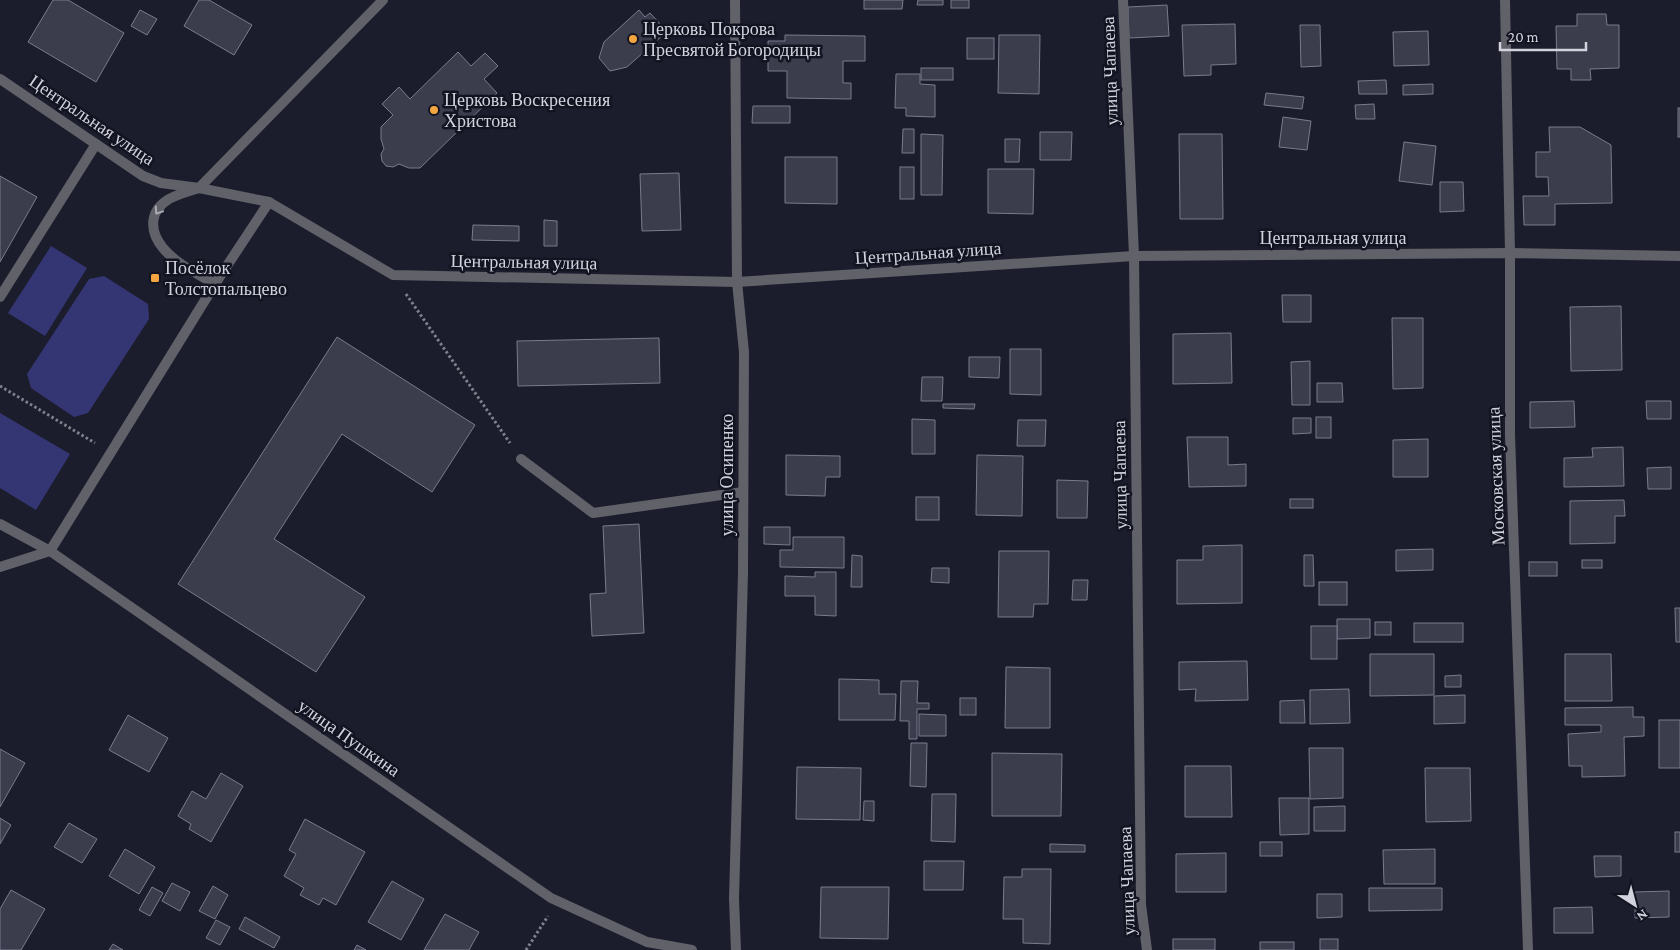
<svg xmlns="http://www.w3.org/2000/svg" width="1680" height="950" font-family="'Crimson Pro',serif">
<rect width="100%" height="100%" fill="#1c1d2c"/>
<g fill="#343573">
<polygon points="51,246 87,268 45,336 8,313"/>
<polygon points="104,276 148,304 149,319 88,413 74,417 31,388 27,374 89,279"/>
<polygon points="0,413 70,454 36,510 0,488"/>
</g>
<g fill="#3b3d4d" stroke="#797b8e">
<polygon points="53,0 68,0 124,33 96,82 28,42"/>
<polygon points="199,0 209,0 252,25 234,55 184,26"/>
<polygon points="864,0 903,0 902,9 864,9"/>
<polygon points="918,0 943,0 943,5 917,5"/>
<rect x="951" y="0" width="18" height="8"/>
<polygon points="1167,5 1169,36 1129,38 1128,7"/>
<polygon points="140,10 157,19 147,35 131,26"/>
<polygon points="639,10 645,17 650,13 661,25 656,30 662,36 627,67 610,71 599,58 604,42"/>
<polygon points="1577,14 1606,14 1607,25 1619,25 1619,68 1590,69 1591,80 1571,80 1571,69 1557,69 1556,26 1577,26"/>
<polygon points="1235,24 1236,64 1211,65 1211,75 1184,76 1182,25"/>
<polygon points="1300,25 1320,25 1321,66 1301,67"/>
<polygon points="1428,31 1429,65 1394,66 1393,32"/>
<polygon points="785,35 865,36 865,61 843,61 843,83 851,83 851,99 787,98 787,71 768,71 768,41 785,41"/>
<polygon points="999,35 1040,35 1039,94 998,93"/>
<rect x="967" y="38" width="27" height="21"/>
<polygon points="458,52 471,66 485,53 498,66 484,79 497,93 420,168 409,168 399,164 393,167 386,166 382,161 381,154 384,149 381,139 381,127 393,115 382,104 399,87 410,99"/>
<rect x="921" y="68" width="32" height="12"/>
<polygon points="896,74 920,74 920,84 935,85 935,117 906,116 906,108 895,108"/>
<polygon points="1386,80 1387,94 1359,94 1358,81"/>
<polygon points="1433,84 1433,94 1403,95 1403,85"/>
<polygon points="1266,93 1304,97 1302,109 1264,105"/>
<polygon points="1374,104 1375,119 1356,119 1355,105"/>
<polygon points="753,106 790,106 790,123 752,123"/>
<rect x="1678" y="108" width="2" height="29"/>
<polygon points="1283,117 1311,121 1307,150 1279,147"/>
<polygon points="1549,127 1580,127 1611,145 1612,203 1555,204 1555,225 1524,225 1523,196 1549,196 1548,177 1536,177 1536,152 1550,152"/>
<polygon points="903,129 914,129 914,153 902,153"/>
<polygon points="1040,132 1072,132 1071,160 1040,160"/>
<polygon points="921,134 943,135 942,195 921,195"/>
<polygon points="1179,134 1222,134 1223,219 1180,219"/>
<polygon points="1005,139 1020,139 1019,162 1005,162"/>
<polygon points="1404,142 1436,146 1432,185 1399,181"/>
<polygon points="785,157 837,157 837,204 785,203"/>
<rect x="900" y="167" width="14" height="32"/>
<polygon points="988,169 1034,169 1033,214 988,213"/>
<polygon points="679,173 681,230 642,231 640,174"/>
<polygon points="0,176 37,197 0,262"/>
<polygon points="1440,182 1463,182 1464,211 1440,212"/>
<polygon points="544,220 557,221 557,246 544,246"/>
<polygon points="473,225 519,226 519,241 472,240"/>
<polygon points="1282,295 1311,295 1311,322 1283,322"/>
<polygon points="1621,306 1622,370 1571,371 1570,307"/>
<polygon points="1392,318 1423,318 1423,388 1393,389"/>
<polygon points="1231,333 1232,383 1173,384 1173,334"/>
<polygon points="337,337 475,425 432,492 342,434 274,539 365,597 316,672 178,584"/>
<polygon points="659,338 660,383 518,386 517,341"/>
<polygon points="1010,349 1041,349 1041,395 1010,394"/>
<polygon points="969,357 1000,357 999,378 969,377"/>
<polygon points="1310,361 1310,405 1292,405 1291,362"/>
<polygon points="922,377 943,377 942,401 921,401"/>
<polygon points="1317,383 1342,383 1343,402 1317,402"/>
<polygon points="1574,401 1575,427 1530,428 1530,402"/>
<polygon points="1646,401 1671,401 1671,419 1647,419"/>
<polygon points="943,404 975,404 974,409 943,408"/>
<rect x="1316" y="417" width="15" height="21"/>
<polygon points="1293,418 1311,418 1311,433 1293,434"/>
<polygon points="912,419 935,420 935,454 912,454"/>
<polygon points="1018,420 1046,420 1045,446 1017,446"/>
<polygon points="1187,437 1228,437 1228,465 1246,464 1246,486 1189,487"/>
<polygon points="1428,439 1428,477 1393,477 1393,440"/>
<polygon points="1623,447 1624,486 1564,487 1564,458 1593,457 1592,448"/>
<polygon points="786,455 840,456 840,477 826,477 825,496 786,495"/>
<polygon points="977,455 1023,456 1022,516 976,515"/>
<polygon points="1671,467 1671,489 1648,489 1647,468"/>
<polygon points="1057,480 1088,481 1087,518 1057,518"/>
<rect x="916" y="497" width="23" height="23"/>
<rect x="1290" y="499" width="23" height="9"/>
<polygon points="1624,500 1625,516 1615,516 1615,543 1570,544 1570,501"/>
<polygon points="639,524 644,633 592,636 590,594 606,593 603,526"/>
<polygon points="764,527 790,527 790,545 764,544"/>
<polygon points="793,537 844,537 844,568 780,567 780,550 793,550"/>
<polygon points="1242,545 1242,603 1177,604 1177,560 1203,560 1203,546"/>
<polygon points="1433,549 1433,570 1396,571 1396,550"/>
<polygon points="999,551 1049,551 1048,604 1034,604 1033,617 998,617"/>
<polygon points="852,555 862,556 862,587 851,587"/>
<polygon points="1304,555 1313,555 1314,586 1304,586"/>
<rect x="1582" y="560" width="20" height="8"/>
<rect x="1529" y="562" width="28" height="14"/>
<polygon points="932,568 949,568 949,583 931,582"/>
<polygon points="815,572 836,572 836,616 815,615 815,596 785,596 785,576 815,577"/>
<polygon points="1073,580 1088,580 1087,600 1072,600"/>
<rect x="1319" y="582" width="28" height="23"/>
<polygon points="1675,608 1680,608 1680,642 1676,642"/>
<polygon points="1337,619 1370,619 1370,638 1337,639"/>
<rect x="1375" y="622" width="16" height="13"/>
<rect x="1414" y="623" width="49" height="19"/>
<rect x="1311" y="626" width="26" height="33"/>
<polygon points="1370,654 1434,654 1434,695 1370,696"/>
<polygon points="1565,654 1611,654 1612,701 1565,701"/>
<polygon points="1247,661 1248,700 1195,701 1196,689 1179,690 1179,662"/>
<polygon points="1006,667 1050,668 1050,728 1005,728"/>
<polygon points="1461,675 1461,687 1445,687 1445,676"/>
<polygon points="839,679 879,680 879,694 896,694 895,720 839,720"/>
<polygon points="901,681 918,681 917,703 929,703 929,709 917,709 917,739 909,739 909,721 900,721"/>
<polygon points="1349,689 1350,723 1310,724 1310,690"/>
<polygon points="1465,695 1465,723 1434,724 1434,696"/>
<rect x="960" y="698" width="16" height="17"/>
<polygon points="1304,700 1305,723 1280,723 1280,701"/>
<polygon points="1633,707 1633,717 1644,717 1644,736 1624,737 1625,776 1582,777 1582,766 1569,766 1568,734 1601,732 1601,725 1565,725 1565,708"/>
<polygon points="919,714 946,715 946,736 919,736"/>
<polygon points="128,715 168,738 149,772 109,750"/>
<rect x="1659" y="720" width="21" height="48"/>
<polygon points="911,743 927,743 926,787 910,786"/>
<polygon points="1309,748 1343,748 1343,798 1310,799"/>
<polygon points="0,749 25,763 0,807"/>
<polygon points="992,753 1062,754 1061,816 992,816"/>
<polygon points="1185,766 1231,766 1232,817 1185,817"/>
<polygon points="797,767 861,768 860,820 796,819"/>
<polygon points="1425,768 1470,768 1471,821 1426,822"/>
<polygon points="221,773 243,786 211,842 189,829 191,824 178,816 192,791 206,799"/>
<polygon points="932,794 956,794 955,842 931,841"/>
<polygon points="1279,798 1309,798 1309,834 1280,835"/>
<polygon points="864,801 874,801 874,821 863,820"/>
<polygon points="1345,806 1345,831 1314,831 1314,807"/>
<polygon points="0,818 11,825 0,844"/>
<polygon points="305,819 365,852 336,905 323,898 319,905 300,895 304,888 284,876 296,854 289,850"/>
<polygon points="69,823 97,839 82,863 54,847"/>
<rect x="1675" y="832" width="5" height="20"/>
<rect x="1260" y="842" width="22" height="14"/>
<polygon points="1050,844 1085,845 1085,852 1050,852"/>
<polygon points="125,849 155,867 139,894 109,876"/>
<polygon points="1435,849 1435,884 1384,884 1383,850"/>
<polygon points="1226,853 1226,892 1176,892 1176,854"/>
<polygon points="1594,856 1621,856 1621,876 1595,877"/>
<polygon points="924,861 964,861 963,890 924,890"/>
<polygon points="1022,869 1051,869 1050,944 1023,943 1023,919 1003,919 1004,877 1022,877"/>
<polygon points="392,881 424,899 401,940 368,922"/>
<polygon points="172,883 190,892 180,911 162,901"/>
<polygon points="213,886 228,895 215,919 199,911"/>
<polygon points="152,887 163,893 150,916 139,910"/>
<polygon points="821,887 889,887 888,939 820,938"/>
<polygon points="1369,888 1442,888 1442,910 1369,911"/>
<polygon points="11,890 45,909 21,950 0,950 0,909"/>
<polygon points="1669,891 1669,917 1635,918 1635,892"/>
<polygon points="1317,894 1342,894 1342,917 1317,918"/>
<polygon points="1592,907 1593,933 1554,933 1554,908"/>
<polygon points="445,914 479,932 469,950 424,950"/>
<polygon points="245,917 280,937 274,948 239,929"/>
<polygon points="216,920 230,927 220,945 206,938"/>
<rect x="1173" y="939" width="42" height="11"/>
<rect x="1320" y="939" width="18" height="11"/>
<rect x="1260" y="942" width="34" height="8"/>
<polygon points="113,944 123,950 109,950"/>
<polygon points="357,945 366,950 354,950"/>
</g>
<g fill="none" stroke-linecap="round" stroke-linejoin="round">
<g stroke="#7f808c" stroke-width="3" stroke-dasharray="2.5 2.5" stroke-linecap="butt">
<polyline points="406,294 510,443"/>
<polyline points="0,386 95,443"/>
<polyline points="526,950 548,916"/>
</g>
<g stroke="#606169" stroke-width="10">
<path d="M199,188C189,191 178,194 169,199C149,211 149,231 163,248C176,264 198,274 215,284"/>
<polyline points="0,297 96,144"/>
<polyline points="521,459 593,513 743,492"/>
</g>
<g stroke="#606169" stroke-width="10">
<polyline points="735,0 737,282 744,352 743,573 734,899 736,950"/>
<polyline points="1123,0 1134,256 1141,905 1147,950"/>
<polyline points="1505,0 1510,253 1510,435 1528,950"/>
<polyline points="199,188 269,202 393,275 737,282 1134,256 1510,253 1680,256"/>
<polyline points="0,524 50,551 551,898 647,942 692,950"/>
<polyline points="0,567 50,551 215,284 269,202"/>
</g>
<polyline stroke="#606169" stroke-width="10" points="0,79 143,176 161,183 199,188 383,0"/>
</g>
<defs><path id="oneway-chevron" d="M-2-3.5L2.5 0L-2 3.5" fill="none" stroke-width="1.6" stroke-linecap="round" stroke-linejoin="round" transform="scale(1.25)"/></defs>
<use stroke="#aaabb4" href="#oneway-chevron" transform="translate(158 211) rotate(124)"/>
<g fill="#f2a541" stroke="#131422" stroke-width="2">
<circle cx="633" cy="39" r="5"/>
<circle cx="434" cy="110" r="5"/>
<rect x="150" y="273" width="10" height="10" rx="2.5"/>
</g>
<g text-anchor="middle" stroke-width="5" stroke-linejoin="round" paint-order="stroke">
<g font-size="18" fill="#d2d3dd" stroke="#131422" text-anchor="start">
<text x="643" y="35">Церковь Покрова<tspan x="643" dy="21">Пресвятой Богородицы</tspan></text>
<text x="444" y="106">Церковь Воскресения<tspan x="444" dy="21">Христова</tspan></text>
<text x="165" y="274">Посёлок<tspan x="165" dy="21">Толстопальцево</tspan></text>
</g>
<g font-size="18" fill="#d2d3dd" stroke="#131422">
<text transform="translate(1110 71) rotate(-92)" y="6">улица Чапаева</text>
<text transform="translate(92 120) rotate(34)" y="6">Центральная улица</text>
<text x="1333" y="244">Центральная улица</text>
<text transform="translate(928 253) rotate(-4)" y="6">Центральная улица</text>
<text transform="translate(524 262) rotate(1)" y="6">Центральная улица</text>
<text transform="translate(727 475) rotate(-90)" y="6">улица Осипенко</text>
<text transform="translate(1120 475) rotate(-91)" y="6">улица Чапаева</text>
<text transform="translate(1496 476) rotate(-92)" y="6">Московская улица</text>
<text transform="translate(349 738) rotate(35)" y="6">улица Пушкина</text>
<text transform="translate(1127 881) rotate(-92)" y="6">улица Чапаева</text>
</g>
</g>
<g transform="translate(1635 905) rotate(144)" stroke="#131422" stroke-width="4" paint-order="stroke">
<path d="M0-4L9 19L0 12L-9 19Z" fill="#d2d3dd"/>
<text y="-8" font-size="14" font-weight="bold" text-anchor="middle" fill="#d2d3dd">N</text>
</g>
<path d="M1500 42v8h86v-8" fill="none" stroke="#d2d3dd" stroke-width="2.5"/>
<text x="1508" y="42" font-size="15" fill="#d2d3dd" stroke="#131422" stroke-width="4" paint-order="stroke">20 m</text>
</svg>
